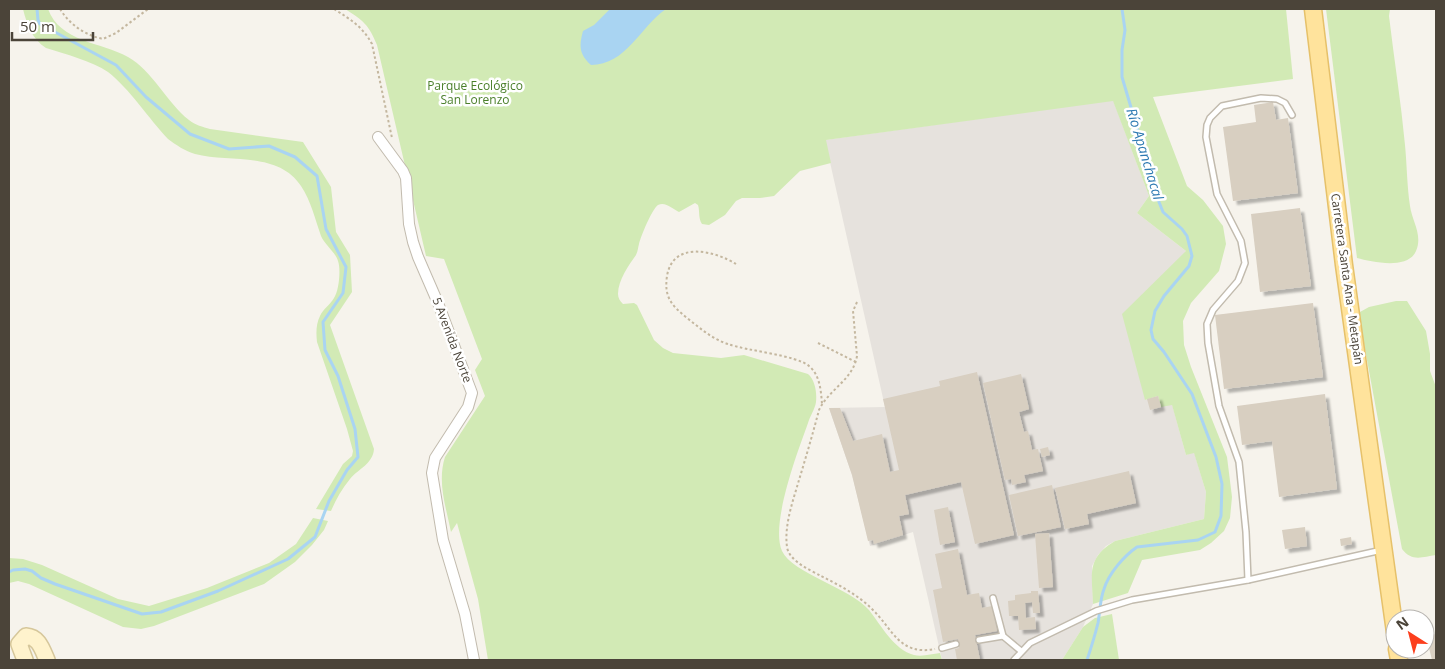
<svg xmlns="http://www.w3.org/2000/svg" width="1445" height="669" font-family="'Open Sans',sans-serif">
<defs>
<filter id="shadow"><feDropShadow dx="4" dy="4" stdDeviation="1" flood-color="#0004"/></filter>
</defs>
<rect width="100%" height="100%" fill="#f6f3ec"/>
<polygon fill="#e6e2dd" points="1113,100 1149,196 1137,213 1186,251 1145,400 1158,396 1172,404 1186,455 1194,452 1206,492 1204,519 1115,541 1106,546 1098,555 1092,566 1093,604 1083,627 1062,660 942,660 913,532 870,546 852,475 829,408 885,407 825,140"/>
<g fill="#d2eab5">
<path d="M23,9H48C60,42 101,42 128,57C152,70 167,103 189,120C195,125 203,127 210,129L303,142L331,187L336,232L350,255L352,292L330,325L374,449C373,464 358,469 350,479C342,489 336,499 331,511L316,509L343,464L352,456L353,451L347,429L317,342C316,333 316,324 320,316C323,309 330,305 334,298C339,291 341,269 338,261C336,253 325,245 321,236C315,219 311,201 301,186C278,151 230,163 195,154C185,151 176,145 168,139C150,120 128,87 108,72C92,61 65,54 46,48C32,39 27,25 23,9Z"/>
<path d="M345,9H1286L1293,79L1153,97L1187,186L1203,200L1223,226L1226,244L1219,271L1191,303L1183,321L1184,345L1191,367L1227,457L1232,497L1230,518L1224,531L1211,543L1200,550L1142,560L1128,593L1093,604C1092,574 1086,558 1115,541L1204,519L1206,492L1194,453L1186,455L1172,405L1161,407L1158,396L1145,400L1122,314L1186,251L1137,213L1149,196L1113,101L826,140L831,163L800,171L774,196L760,198H742L736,201L725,215L709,225L702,224C698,218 700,211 698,205L695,203L679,212C673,209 665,201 658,205C652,209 641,236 639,244C638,247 638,251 636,255C629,265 618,280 618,294C618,298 620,301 623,304L634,303L637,305L654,340L663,348L673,353L721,358L744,355L808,374C815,380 817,392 816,402C815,409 810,416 808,423C798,451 770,524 782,551C792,573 850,588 869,610C881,625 894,650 914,655C922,657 932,654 940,653L942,660H488L478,599L457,523L451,532C446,507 437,482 445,457L485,396L475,370L482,359L444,259L426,256L377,45C369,25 363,20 345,9Z"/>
<path d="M1326,9H1390L1389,16C1394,59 1401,102 1405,145C1407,166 1407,186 1410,206C1412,221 1423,235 1416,251C1408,270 1372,262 1357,258Z"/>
<path d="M1396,301H1407L1426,331L1430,354V371L1436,387V555C1422,557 1412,562 1402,549L1359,317L1360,312L1369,307Z"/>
<polygon points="313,518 328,521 324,530 312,545 295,562 264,584 154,626 141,629 123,627 29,584 18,581 9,583 9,558 23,559 42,565 118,599 149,606 207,588 269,563 296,544"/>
<polygon points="1112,614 1119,660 1062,660 1083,627 1095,618"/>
</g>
<path fill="#a9d4f2" d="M610,9H666C640,27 626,65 591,65C579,54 579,46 583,31L594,25Z"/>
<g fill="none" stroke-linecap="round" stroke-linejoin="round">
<g stroke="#a9d4f2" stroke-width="3">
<polyline points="9,572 13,570 25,569 32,571 41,578 55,584 142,614 161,612 218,591 288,559 315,537 329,501 347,470 358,457 355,429 338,376 325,350 323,322 343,293 346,267 326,229 317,176 295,157 269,146 229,149 190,134 146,97 116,65 40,24 38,20 37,9"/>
<path d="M1087,660C1091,648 1095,635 1098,623C1100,612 1100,599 1104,589C1109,573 1124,556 1137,547L1198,540L1215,532L1221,516L1222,484L1216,457L1192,394L1164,352L1153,339L1151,330L1155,311L1164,296L1189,266L1192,256L1187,236L1182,229L1163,212L1159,202L1122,77V50L1125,30L1122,9"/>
</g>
</g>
<g fill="#d8cfc1" filter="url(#shadow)">
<polygon points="1273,102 1276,120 1288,118 1298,193 1233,201 1223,127 1256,122 1254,105"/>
<polygon points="1300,208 1311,286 1260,292 1251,214"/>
<polygon points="1313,303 1323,377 1224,389 1215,315"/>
<polygon points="977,372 1014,535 975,544 961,482 905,495 909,514 899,516 903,535 874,544 873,540 868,541 852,475 829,408 840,408 853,441 882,434 890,472 899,470 883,399 940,386 939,381"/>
<polygon points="1021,374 1029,409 1019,412 1024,432 1028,431 1032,450 1038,449 1043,471 1024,475 1026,482 1012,485 1011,479 1005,480 983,383"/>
<polygon points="1325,394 1337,489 1279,497 1272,441 1242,445 1237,406"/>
<polygon points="1158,396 1161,407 1150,410 1147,399"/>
<polygon points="1048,447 1050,455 1042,457 1040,449"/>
<polygon points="1129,471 1136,503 1087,514 1089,524 1065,529 1055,488"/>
<polygon points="1052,485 1061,527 1018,536 1009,495"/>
<polygon points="948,507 955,542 940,545 934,510"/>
<polygon points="1305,527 1307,546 1285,549 1282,530"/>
<polygon points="1049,533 1053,587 1039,588 1035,534"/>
<polygon points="1351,537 1352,544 1341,546 1340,539"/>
<polygon points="958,549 967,595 979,593 982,608 992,606 997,631 975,635 980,660 957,660 955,649 959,648 958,639 943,642 933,590 942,588 935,554"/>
<polygon points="1031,591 1038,591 1040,613 1033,613 1032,602 1025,603 1026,618 1035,617 1036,629 1019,630 1018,616 1009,616 1008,601 1015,600 1015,595 1031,593"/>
<polygon points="1436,634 1436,660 1432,660 1426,636"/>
</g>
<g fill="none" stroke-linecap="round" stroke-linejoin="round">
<g stroke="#c2bbae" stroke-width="8">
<g id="lane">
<polyline points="1248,580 1246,532 1239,462 1219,406 1208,343 1207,324 1213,310 1238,281 1245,263 1241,241 1217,194 1206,137 1207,125 1210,118 1222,106 1261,98 1277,99 1285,103 1292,115"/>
<polyline points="993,598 1003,636 1021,651"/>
<polyline points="979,640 1003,636"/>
<polyline points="942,648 956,644"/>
<polyline points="1014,660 1030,643 1096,611 1132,600 1248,580 1382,550"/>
</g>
</g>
<g stroke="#c2bbae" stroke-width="12">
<polyline id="street" points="378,137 403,171 406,178 409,224 413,242 418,257 438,303 472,393 468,407 435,458 432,473 443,540 465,614 474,660"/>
</g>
<g stroke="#d6c79b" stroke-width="18">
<path id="secondary" d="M25,660L19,644L26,636C39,637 42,649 47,660"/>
</g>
<g stroke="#e6c16a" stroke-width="19">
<g id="primary">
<polyline points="1313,9 1344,265 1395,632"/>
<polyline points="1397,649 1399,660"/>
</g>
</g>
<g stroke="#c4b79f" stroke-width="2" stroke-dasharray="2.5 2.5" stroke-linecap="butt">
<path d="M60,9C70,25 85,35 103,39L116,33L148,9"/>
<path d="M334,9C350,19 363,27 372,44L392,138"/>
<path d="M736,264C715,251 673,240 667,276C664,297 671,305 687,318C700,328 712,339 728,344C747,351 796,355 809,366C820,375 821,391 822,404"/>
<path d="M857,302L853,311L857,356C853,380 829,389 819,410C813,433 806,457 799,480C793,501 784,525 787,547C789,561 810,570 821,576C839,585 858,595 872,609C893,629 899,656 935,649"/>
<polyline points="818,343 856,362"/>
</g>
<use href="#lane" stroke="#fff" stroke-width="5"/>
<use href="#street" stroke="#fff" stroke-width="10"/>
<use href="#secondary" stroke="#fff3cd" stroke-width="15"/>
<use href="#primary" stroke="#ffe39c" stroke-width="16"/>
</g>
<g text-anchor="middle" stroke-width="5" stroke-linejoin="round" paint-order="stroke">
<g font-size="12" fill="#4a7f2a" stroke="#fff">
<text x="475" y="90">Parque Ecológico<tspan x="475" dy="14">San Lorenzo</tspan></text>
</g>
<g font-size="12" fill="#4b4439" stroke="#fff">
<text transform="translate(1347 279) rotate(82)" y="4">Carretera Santa Ana - Metapán</text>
<text transform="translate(452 340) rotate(69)" y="4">5 Avenida Norte</text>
</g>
<g font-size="14" font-style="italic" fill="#2e7ab2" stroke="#fff">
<text transform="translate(1145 154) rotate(73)" y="5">Río Apanchacal</text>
</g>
</g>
<rect width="1445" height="669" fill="none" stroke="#4b4439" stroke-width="20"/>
<g transform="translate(1410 634) rotate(324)"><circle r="24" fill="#ffffff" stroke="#b7b4b0"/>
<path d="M0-4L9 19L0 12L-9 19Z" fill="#fc3f1d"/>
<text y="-8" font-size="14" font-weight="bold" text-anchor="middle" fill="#4b4439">N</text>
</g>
<path d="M12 32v8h81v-8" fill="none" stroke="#4b4439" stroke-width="2.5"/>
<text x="20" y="32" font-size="15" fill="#4b4439" stroke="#ffffff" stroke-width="4" paint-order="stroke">50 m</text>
</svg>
